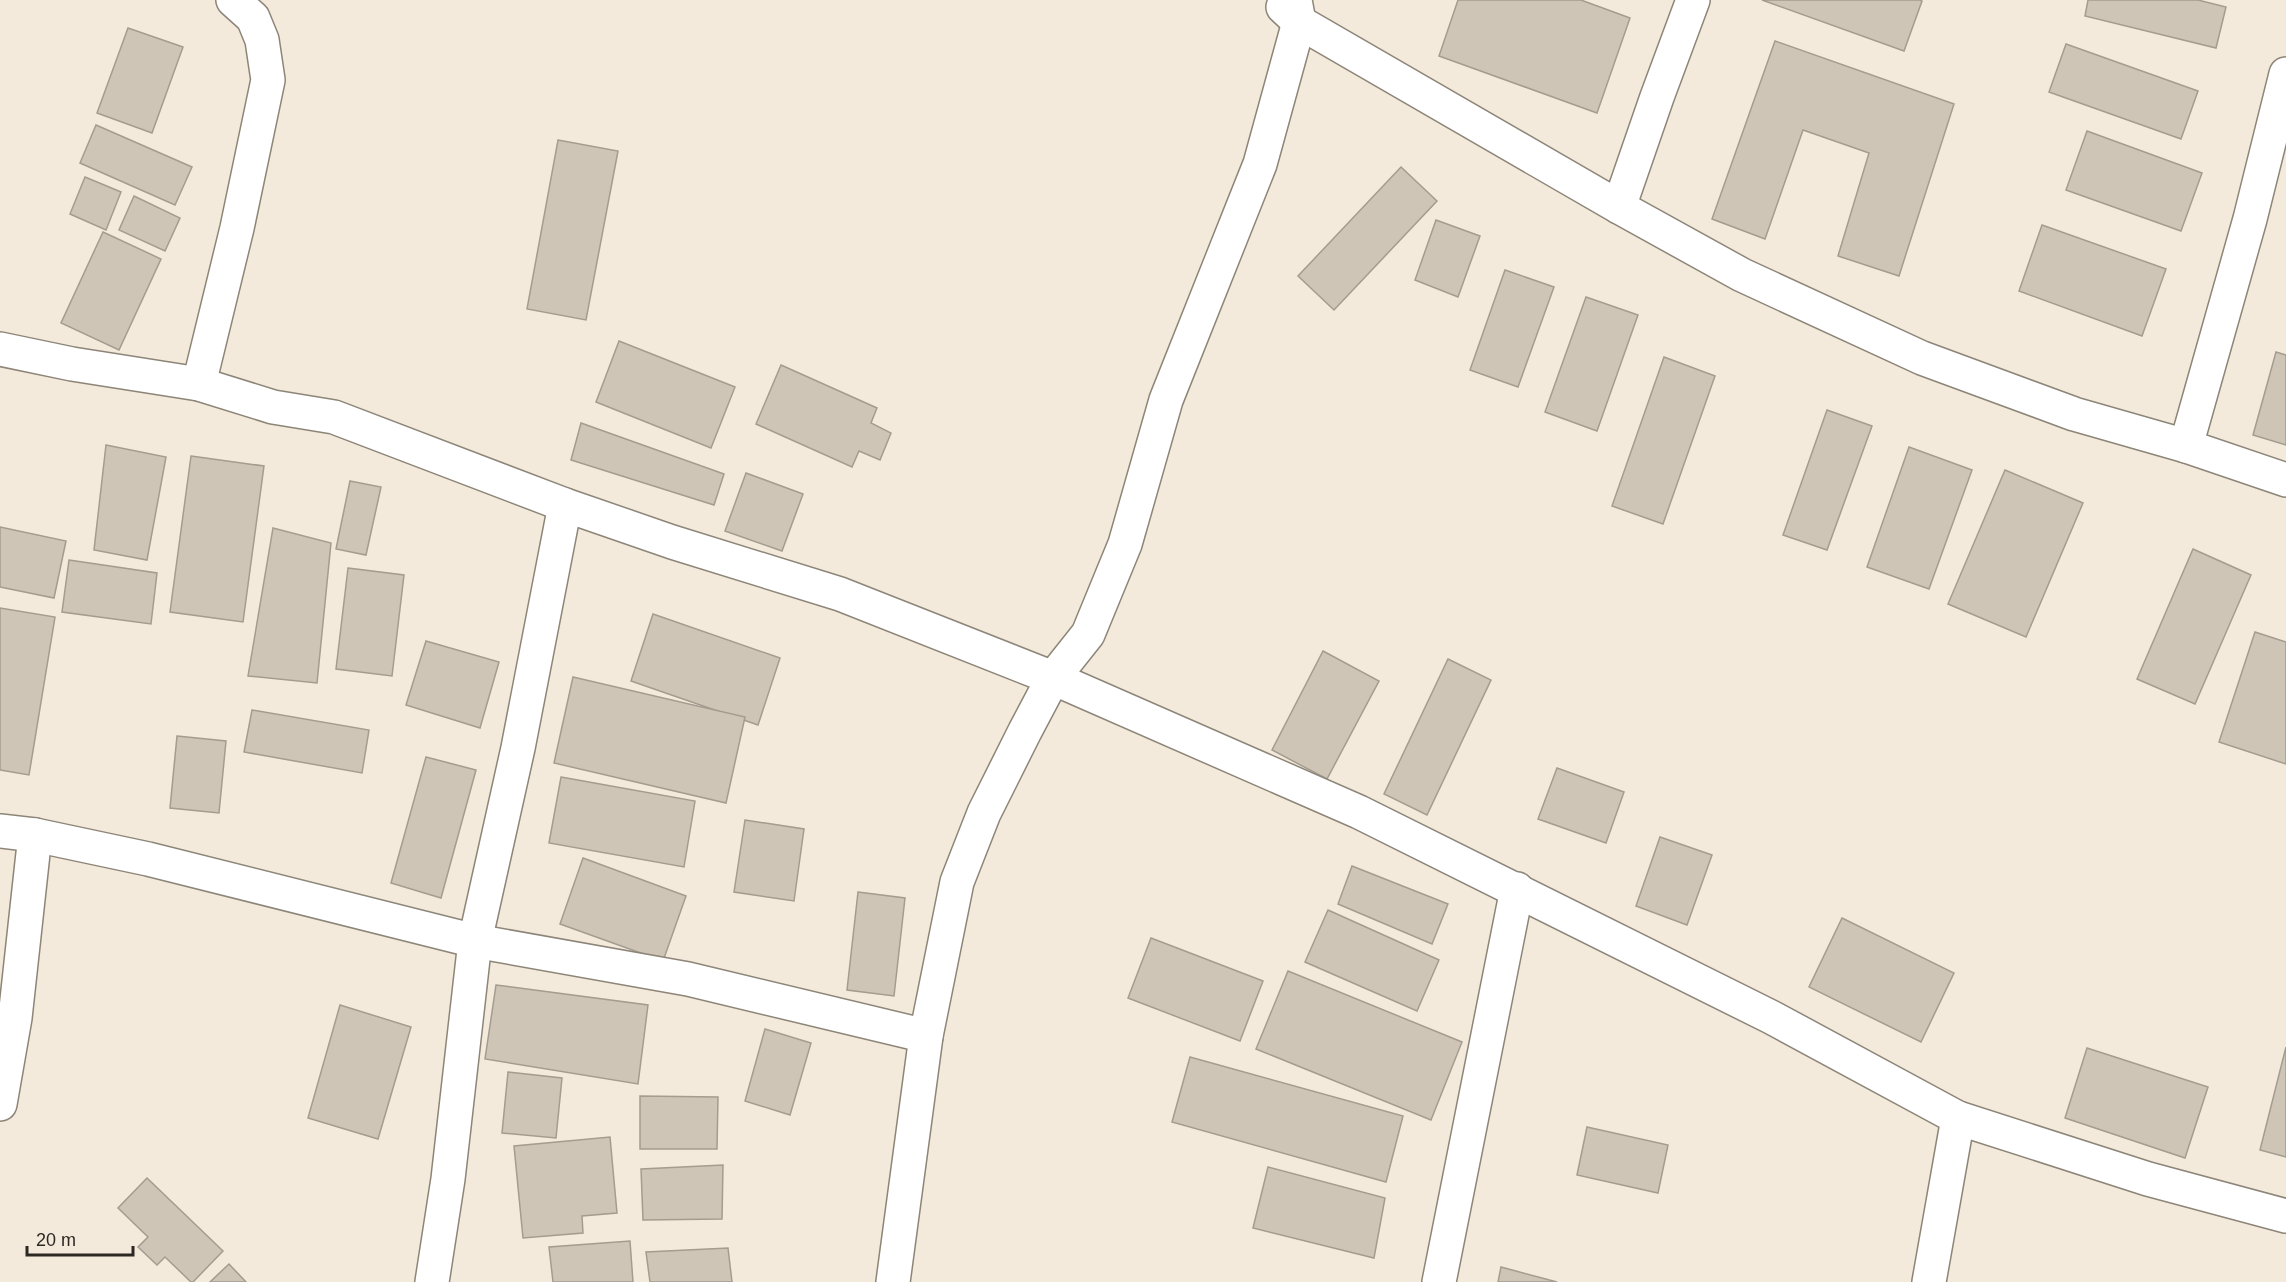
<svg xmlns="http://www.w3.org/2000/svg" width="2286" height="1282" font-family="Helvetica,sans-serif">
<rect width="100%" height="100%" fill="#f3eadc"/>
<g fill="#cec5b7" stroke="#a49c8f" stroke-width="1.5">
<polygon points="1458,0 1581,0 1630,18 1597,113 1439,56"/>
<polygon points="1762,0 1920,0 1922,1 1904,51"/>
<polygon points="2088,0 2198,0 2226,7 2216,48 2085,16"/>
<polygon points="128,28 183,47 152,133 97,113"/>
<polygon points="1775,41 1954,104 1899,276 1838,256 1869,153 1803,130 1765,239 1712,219"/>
<polygon points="2066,44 2198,91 2181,139 2049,92"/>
<polygon points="96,125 192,167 175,205 80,163"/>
<polygon points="2087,131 2202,173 2181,231 2066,190"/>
<polygon points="558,140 618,151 586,320 527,309"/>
<polygon points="1401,167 1437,201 1334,310 1298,276"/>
<polygon points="85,177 121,192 106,230 70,214"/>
<polygon points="134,196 180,218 165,251 119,230"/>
<polygon points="1436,220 1480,236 1458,297 1415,280"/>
<polygon points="2042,225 2166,269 2142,336 2019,291"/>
<polygon points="103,232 161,259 119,350 61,323"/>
<polygon points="1505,270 1554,287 1518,387 1470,370"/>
<polygon points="1586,297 1638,315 1597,431 1545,412"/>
<polygon points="619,341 735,387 711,448 596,402"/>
<polygon points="2276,352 2286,355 2286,445 2253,435"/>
<polygon points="1664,357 1715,376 1663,524 1612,506"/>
<polygon points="781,365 877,408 871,423 891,433 880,460 859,451 852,467 756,424"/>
<polygon points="1827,410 1872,426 1827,550 1783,535"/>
<polygon points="581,423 724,474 714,505 571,460"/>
<polygon points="106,445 166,457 147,560 94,550"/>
<polygon points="1909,447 1972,470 1929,589 1867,567"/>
<polygon points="191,456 264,466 243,622 170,612"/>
<polygon points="2005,470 2083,503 2026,637 1948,604"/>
<polygon points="746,473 803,494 782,551 725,531"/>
<polygon points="350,481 381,487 366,555 336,549"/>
<polygon points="0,527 66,541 54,598 0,587"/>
<polygon points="273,528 331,543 317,683 248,676"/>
<polygon points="2193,549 2251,575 2195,704 2137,679"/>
<polygon points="69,560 157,573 151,624 62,612"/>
<polygon points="348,568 404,575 392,676 336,669"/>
<polygon points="0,608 55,617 29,775 0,770"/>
<polygon points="653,614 780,658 758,725 631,681"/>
<polygon points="2255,632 2286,642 2286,764 2219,742"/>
<polygon points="426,641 499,662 480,728 406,705"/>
<polygon points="1323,651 1379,681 1327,779 1272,750"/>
<polygon points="1448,659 1491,680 1427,815 1384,794"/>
<polygon points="573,677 745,717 726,803 554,763"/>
<polygon points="252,710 369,730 362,773 244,752"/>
<polygon points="177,736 226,741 219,813 170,808"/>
<polygon points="426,757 476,770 441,898 391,883"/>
<polygon points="1557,768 1624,792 1606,843 1538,819"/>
<polygon points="561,777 695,801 684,867 549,843"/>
<polygon points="745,820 804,829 794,901 734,892"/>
<polygon points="1660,837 1712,855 1687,925 1636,906"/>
<polygon points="583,858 686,896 663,961 560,924"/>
<polygon points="1352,866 1448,904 1432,944 1338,904"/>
<polygon points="858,892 905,898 894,996 847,990"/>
<polygon points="1328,910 1439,960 1417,1011 1305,962"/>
<polygon points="1842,918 1954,973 1921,1042 1809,987"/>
<polygon points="1151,938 1263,981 1240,1041 1128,998"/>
<polygon points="1288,971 1462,1042 1431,1120 1256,1049"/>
<polygon points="496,985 648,1005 638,1084 485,1059"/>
<polygon points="340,1005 411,1027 378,1139 308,1118"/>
<polygon points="765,1029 811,1043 790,1115 745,1101"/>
<polygon points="2286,1047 2286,1157 2260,1150"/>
<polygon points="2087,1048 2208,1087 2185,1158 2065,1118"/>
<polygon points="1190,1057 1403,1116 1386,1182 1172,1122"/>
<polygon points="508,1072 562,1078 556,1138 502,1133"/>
<polygon points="640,1096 718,1097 717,1149 640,1149"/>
<polygon points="1587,1127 1668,1145 1658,1193 1577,1175"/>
<polygon points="610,1137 617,1213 582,1216 583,1233 523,1238 514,1146"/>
<polygon points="723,1165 722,1219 643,1220 641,1169"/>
<polygon points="1268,1167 1385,1198 1374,1258 1253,1228"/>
<polygon points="147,1178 223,1251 193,1282 191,1282 165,1257 157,1265 138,1247 148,1237 118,1208"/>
<polygon points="630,1241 633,1282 553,1282 549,1247"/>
<polygon points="728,1248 732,1282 650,1282 646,1252"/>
<polygon points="229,1264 246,1282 210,1282"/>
<polygon points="1501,1267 1557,1282 1498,1282"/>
</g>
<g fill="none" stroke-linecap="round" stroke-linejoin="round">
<g stroke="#8d8578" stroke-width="36">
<g id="street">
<polyline points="1283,7 1299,22 1619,207 1742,275 1922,358 2074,414 2186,446 2286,480"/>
<polyline points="1619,207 1657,97 1693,0"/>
<polyline points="0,349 72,364 199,384 273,407 334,417 565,505 672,542 840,594 1053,678 1359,812 1771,1017 1958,1118 2148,1179 2286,1216"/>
<polyline points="199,384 237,228 268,80 262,40 253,18 233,0"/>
<polyline points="2186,446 2250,219 2286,74"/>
<polyline points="0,831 35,835 148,859 475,941 688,979 926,1036"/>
<polyline points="0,1104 15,1018 35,835"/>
<polyline points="432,1282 448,1179 475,941 518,748 565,505"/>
<polyline points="893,1282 926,1036 957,882 984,813 1025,731 1053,678 1088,634 1125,544 1166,400 1260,164 1299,22 1295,0"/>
<polyline points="1439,1282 1517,889"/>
<polyline points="1929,1282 1958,1118"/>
</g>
</g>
<use href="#street" stroke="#fff" stroke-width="33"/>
</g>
<path d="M27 1246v9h106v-9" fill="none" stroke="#2c2923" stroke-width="3"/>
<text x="36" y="1246" font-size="18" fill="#2c2923" stroke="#f3eadc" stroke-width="4.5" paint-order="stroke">20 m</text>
</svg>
